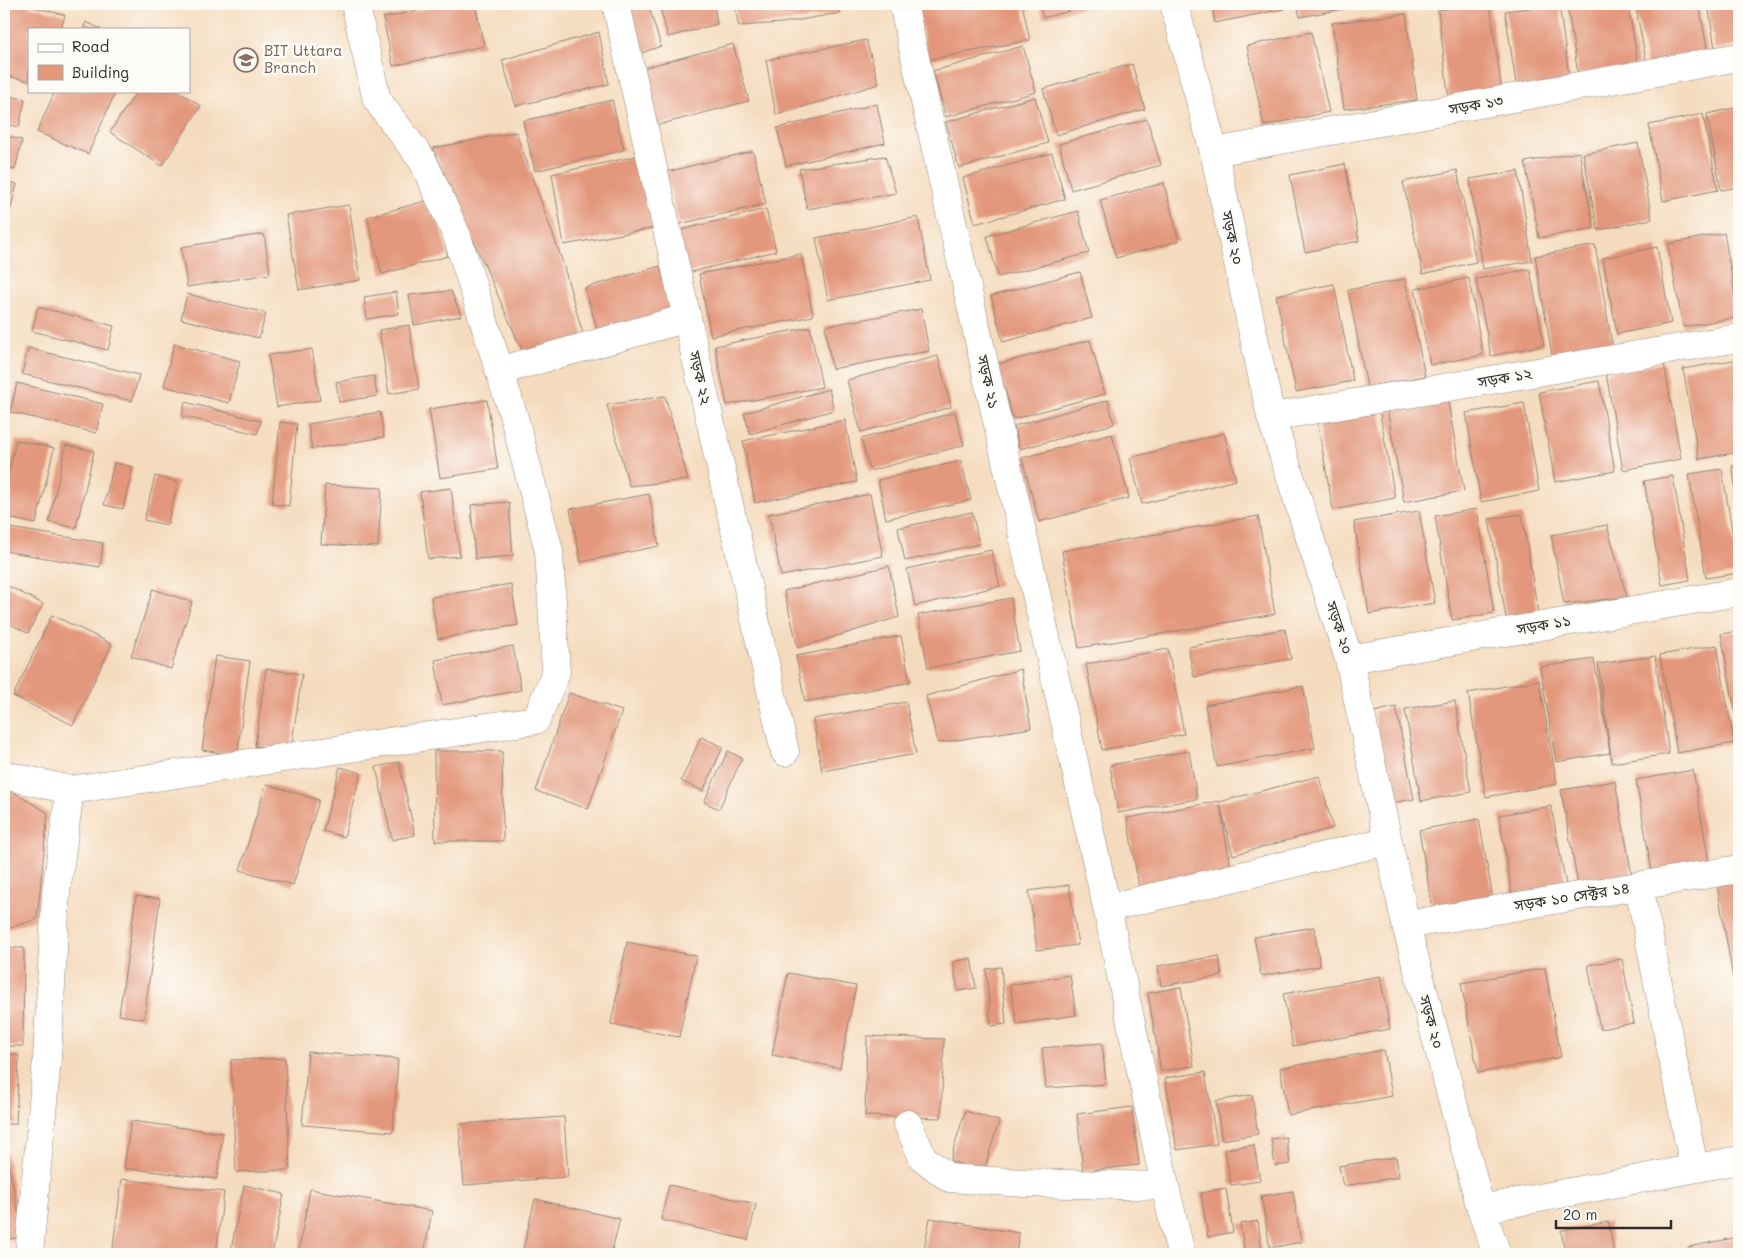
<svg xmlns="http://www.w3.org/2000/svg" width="1743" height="1258" font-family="Mali,'Noto Sans Bengali',sans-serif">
<rect width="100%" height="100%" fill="#fdfcf7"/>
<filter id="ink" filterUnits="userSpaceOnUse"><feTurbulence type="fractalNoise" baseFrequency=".02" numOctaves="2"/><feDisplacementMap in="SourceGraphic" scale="10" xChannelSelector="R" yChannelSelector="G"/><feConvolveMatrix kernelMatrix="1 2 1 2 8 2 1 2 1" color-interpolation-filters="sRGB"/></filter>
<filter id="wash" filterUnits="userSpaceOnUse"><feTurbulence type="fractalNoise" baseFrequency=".0096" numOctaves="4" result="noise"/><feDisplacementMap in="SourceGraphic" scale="20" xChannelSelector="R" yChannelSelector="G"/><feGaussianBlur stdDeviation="1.12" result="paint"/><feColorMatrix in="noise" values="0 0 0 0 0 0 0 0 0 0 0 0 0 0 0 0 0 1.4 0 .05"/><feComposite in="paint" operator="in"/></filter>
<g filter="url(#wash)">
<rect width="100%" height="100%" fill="#f5dbbe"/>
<g id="blocks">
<g fill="#e3977b">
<polygon points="4,4 21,4 65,15 61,29 29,29 29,81 4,75"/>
<polygon points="448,4 475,4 484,46 393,66 383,18"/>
<polygon points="629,4 648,4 661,46 639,54"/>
<polygon points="659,4 714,4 717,24 668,37"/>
<polygon points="734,4 837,4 840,13 782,23 739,26"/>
<polygon points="917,4 1022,4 1030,40 928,60"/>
<polygon points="1039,4 1096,4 1043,18"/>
<polygon points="1212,4 1283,4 1284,9 1215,23"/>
<polygon points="1297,4 1364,4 1364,5 1300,17"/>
<polygon points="1490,4 1502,93 1449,100 1438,10"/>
<polygon points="1559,4 1570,83 1517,90 1505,11"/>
<polygon points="1567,4 1628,4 1638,65 1578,74"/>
<polygon points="1635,4 1699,4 1708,54 1647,65"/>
<polygon points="1708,4 1739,4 1739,45 1715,49"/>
<polygon points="1406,14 1417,100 1344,109 1332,23"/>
<polygon points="86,22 101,29 83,29"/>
<polygon points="599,32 609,84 516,106 502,60"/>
<polygon points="1311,32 1329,112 1264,126 1247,46"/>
<polygon points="866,40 879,84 776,115 766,60"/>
<polygon points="733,44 749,101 654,126 639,69"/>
<polygon points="1023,46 1036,92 946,117 933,71"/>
<polygon points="1132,64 1145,109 1056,135 1043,89"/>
<polygon points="55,91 116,91 88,154 37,132"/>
<polygon points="137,91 178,91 201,106 162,166 110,132"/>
<polygon points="4,95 25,99 19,127 4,124"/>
<polygon points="1035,97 1048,143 959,168 946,122"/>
<polygon points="612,100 624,150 535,171 523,121"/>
<polygon points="877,104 885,143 786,166 777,128"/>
<polygon points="1739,107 1739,187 1721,190 1707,114"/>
<polygon points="1703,114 1718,190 1663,201 1649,125"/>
<polygon points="1147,119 1161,165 1071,190 1059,144"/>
<polygon points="516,132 562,260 586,345 525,357 433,148"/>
<polygon points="4,135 22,140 15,170 4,168"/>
<polygon points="1638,143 1652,219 1598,230 1583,154"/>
<polygon points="753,151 766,204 679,224 666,172"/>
<polygon points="1579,152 1594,228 1539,238 1525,162"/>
<polygon points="1052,153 1065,199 975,224 963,178"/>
<polygon points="642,155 654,228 564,245 552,174"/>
<polygon points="885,156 896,193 807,209 799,169"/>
<polygon points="1345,164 1359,241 1305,252 1290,175"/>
<polygon points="1457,170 1476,262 1423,274 1403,182"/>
<polygon points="1518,171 1532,261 1483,269 1470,179"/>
<polygon points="4,181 17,184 7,223 4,222"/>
<polygon points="1164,183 1179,241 1116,258 1100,200"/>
<polygon points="433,199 448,256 382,274 367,217"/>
<polygon points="349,205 360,280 299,290 286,215"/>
<polygon points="766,209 776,251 687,273 677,231"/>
<polygon points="1078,211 1089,253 998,277 987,236"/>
<polygon points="918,217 930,280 828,300 816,238"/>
<polygon points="1724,233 1739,317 1683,327 1668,244"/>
<polygon points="264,234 270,274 187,287 181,247"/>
<polygon points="1595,245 1613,350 1553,361 1535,256"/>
<polygon points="1657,247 1671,323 1617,334 1603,258"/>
<polygon points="801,254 813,316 711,336 699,274"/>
<polygon points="660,266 674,313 599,335 585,288"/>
<polygon points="1530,269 1544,345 1491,356 1476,279"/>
<polygon points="1080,272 1092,318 1003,342 991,296"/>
<polygon points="1469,278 1483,355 1430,365 1415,289"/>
<polygon points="1405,279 1425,376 1367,387 1348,290"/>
<polygon points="1334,284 1353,381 1296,392 1276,295"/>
<polygon points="451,291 461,316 414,325 409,295"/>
<polygon points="396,292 399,314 367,319 364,297"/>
<polygon points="187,294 266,313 259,338 181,319"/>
<polygon points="38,307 114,326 108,350 32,331"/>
<polygon points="921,309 929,351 832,369 825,326"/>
<polygon points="409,325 419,389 389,394 379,330"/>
<polygon points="810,327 822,387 727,405 715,346"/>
<polygon points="1090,340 1105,394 1013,419 998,364"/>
<polygon points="174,344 240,361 229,403 164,386"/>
<polygon points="28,348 139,375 132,401 22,374"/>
<polygon points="312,349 320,400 277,407 268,355"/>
<polygon points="938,356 951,407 861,432 847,380"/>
<polygon points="1739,359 1739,452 1699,459 1683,369"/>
<polygon points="1664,363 1681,459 1623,470 1606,373"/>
<polygon points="374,376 377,396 339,402 336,382"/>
<polygon points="1599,381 1615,471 1555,482 1539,392"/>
<polygon points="17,383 103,404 96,433 10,412"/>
<polygon points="829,389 834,410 750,434 744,413"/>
<polygon points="665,396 688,480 629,486 607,405"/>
<polygon points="1447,397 1464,491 1404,502 1387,409"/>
<polygon points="487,400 498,469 440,478 429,409"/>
<polygon points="1108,400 1114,424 1020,449 1014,426"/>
<polygon points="185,402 261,421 257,434 182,416"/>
<polygon points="1378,403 1395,498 1333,510 1316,414"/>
<polygon points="1524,403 1539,491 1481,502 1466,413"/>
<polygon points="380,412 384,437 312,449 308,424"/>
<polygon points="955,412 964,445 870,471 861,439"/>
<polygon points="845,420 857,482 755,503 743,441"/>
<polygon points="280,422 297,424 289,506 272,504"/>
<polygon points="1224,433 1236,480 1142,504 1130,458"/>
<polygon points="1112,434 1129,498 1039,522 1022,458"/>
<polygon points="16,440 54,448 36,524 4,517 4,494"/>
<polygon points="66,445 94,451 76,528 49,522"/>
<polygon points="961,461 971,500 886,519 878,480"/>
<polygon points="114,463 133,467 123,509 104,505"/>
<polygon points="1739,465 1739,501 1738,501 1732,466"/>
<polygon points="1722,469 1739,573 1706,578 1689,474"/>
<polygon points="155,476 178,482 167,525 144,520"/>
<polygon points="1673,476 1690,580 1662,585 1644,481"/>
<polygon points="325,485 382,488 378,547 321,544"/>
<polygon points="451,488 460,556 428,559 420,492"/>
<polygon points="649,494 659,546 581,562 570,509"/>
<polygon points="870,494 883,556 781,576 769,514"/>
<polygon points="509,502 513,556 475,559 471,505"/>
<polygon points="1477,509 1494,613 1452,620 1435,516"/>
<polygon points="1419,511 1435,603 1369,614 1354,522"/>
<polygon points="972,512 979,544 905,561 898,528"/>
<polygon points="1522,514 1539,619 1507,624 1489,519"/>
<polygon points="1258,516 1275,614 1079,648 1062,551"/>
<polygon points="1607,525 1627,597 1564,604 1551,535"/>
<polygon points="4,527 103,543 100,567 4,551"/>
<polygon points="991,550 1000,586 915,606 907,569"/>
<polygon points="889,566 899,617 798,648 784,591"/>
<polygon points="4,584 43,604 28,633 4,621"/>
<polygon points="511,584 518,625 438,639 431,597"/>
<polygon points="153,589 192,602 171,669 131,656"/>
<polygon points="1011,598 1020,651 928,668 918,615"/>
<polygon points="52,615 112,644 73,725 13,696"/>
<polygon points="1285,629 1291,659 1194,677 1188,647"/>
<polygon points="1739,631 1739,728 1738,728 1721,634"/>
<polygon points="901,636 910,682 805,702 796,656"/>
<polygon points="1717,645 1734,743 1677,753 1660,655"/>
<polygon points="513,646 521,690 442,705 435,660"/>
<polygon points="1168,649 1184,734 1102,750 1086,664"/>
<polygon points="215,656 250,661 237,755 202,750"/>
<polygon points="1655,656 1669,754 1612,763 1598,664"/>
<polygon points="1594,659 1610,753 1556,762 1540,667"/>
<polygon points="266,669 302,674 291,750 255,746"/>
<polygon points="1021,669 1031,728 938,743 926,696"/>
<polygon points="1539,680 1557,784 1486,797 1468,693"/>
<polygon points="1303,686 1315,748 1217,767 1205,705"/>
<polygon points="569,693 622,711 588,809 536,791"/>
<polygon points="1455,701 1471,792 1421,801 1405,709"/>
<polygon points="906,702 916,754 822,771 813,719"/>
<polygon points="1396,707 1414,799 1391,803 1374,712"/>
<polygon points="701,737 723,747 703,791 681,781"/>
<polygon points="434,751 502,751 503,841 435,841"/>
<polygon points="728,751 742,758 719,809 704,802"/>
<polygon points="1189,751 1197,799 1118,813 1110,765"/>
<polygon points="399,762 415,835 392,840 376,767"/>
<polygon points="340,767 361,773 344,837 323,831"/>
<polygon points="1693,770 1710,868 1653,879 1636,780"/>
<polygon points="1319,776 1333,828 1233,855 1220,805 1232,876 1140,893 1127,818 1219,801 1219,802"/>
<polygon points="1615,781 1632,876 1578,885 1561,790"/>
<polygon points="266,784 319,800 293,885 240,870"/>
<polygon points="10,790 48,813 37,919 4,930 4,794"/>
<polygon points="1551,806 1566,885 1512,894 1499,815"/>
<polygon points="1479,819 1493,899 1433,910 1419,830"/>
<polygon points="1739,875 1739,984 1734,984 1716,879"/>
<polygon points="1069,885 1078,945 1037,950 1029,891"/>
<polygon points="136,896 160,899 144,1019 119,1015"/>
<polygon points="1314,927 1320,966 1261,976 1254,937"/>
<polygon points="627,942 696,956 679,1037 611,1024"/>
<polygon points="4,948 24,948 23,1046 4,1046"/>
<polygon points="1219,956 1222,976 1161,986 1158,966"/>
<polygon points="971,958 976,988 958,991 953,962"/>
<polygon points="1622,959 1634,1023 1600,1029 1588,965"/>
<polygon points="1001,967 1006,1024 991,1026 986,969"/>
<polygon points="1545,968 1561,1057 1478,1073 1461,983"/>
<polygon points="788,973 856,986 840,1068 772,1055"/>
<polygon points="1070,975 1076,1015 1017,1024 1010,985"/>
<polygon points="1380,976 1390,1029 1293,1046 1283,994"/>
<polygon points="1181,987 1194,1066 1161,1071 1148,993"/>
<polygon points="867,1036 944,1039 941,1118 865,1116"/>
<polygon points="1102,1043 1106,1084 1046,1088 1042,1048"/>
<polygon points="1384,1050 1392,1096 1288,1115 1280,1068"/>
<polygon points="308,1052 398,1059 393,1132 302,1125"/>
<polygon points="4,1054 19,1055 16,1124 4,1124"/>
<polygon points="285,1058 290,1170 236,1172 231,1060"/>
<polygon points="1205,1072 1217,1144 1177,1150 1165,1078"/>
<polygon points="1252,1095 1258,1134 1222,1140 1216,1101"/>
<polygon points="1132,1107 1139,1165 1083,1171 1077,1114"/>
<polygon points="965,1111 999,1121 984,1171 950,1161"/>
<polygon points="564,1117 568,1177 464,1185 459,1124"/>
<polygon points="131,1121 223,1133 217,1179 124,1168"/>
<polygon points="1286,1137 1290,1164 1275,1166 1271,1139"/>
<polygon points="4,1140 23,1237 4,1240"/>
<polygon points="1254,1145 1260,1181 1231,1185 1225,1149"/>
<polygon points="1396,1157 1399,1177 1343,1186 1339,1166"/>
<polygon points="122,1179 224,1192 216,1254 112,1254"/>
<polygon points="244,1185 284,1194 272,1254 230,1254"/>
<polygon points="669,1185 756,1204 748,1240 661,1220"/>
<polygon points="1226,1188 1233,1232 1208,1237 1201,1193"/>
<polygon points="310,1189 432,1211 424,1254 298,1254"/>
<polygon points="1293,1191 1301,1242 1270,1248 1261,1196"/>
<polygon points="535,1199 620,1219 611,1254 522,1254"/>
<polygon points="930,1218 1019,1233 1016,1254 923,1254"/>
<polygon points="1258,1221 1262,1251 1245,1254 1240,1224"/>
<polygon points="1609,1222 1614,1254 1565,1254 1561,1230"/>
<polygon points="1739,1237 1739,1254 1689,1254 1688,1247"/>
</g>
</g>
</g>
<g filter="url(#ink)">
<use href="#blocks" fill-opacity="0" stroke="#908374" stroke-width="1"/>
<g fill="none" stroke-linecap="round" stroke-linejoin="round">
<g stroke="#908374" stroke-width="29">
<g id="minor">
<polyline points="616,4 785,752"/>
<polyline points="903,4 1107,908 1165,1186 1181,1254"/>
<polyline points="1174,4 1214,152 1271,417 1349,659 1406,925 1481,1209 1497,1254"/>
<polyline points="1214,152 1739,57"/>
<polyline points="499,371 687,318"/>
<polyline points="1271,417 1739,338"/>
<polyline points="1349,659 1739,592"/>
<polyline points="4,778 9,776 70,790 536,720 556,672 549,551 514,417 457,236 423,161 377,100 355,4"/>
<polyline points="1639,886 1694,1168"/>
<polyline points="1107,908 1387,841"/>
<polyline points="1406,925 1739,869"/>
<polyline points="908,1124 923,1158 949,1178 1025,1183 1165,1186"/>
<polyline points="1481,1209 1739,1160"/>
<polyline points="29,1254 47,1059 56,893 70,790"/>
</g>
</g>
<use href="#minor" stroke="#fff" stroke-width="28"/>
</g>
</g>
<defs>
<g id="school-ring" transform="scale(1.25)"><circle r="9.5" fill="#fdfcf7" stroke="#8d6e63" stroke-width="1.5"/><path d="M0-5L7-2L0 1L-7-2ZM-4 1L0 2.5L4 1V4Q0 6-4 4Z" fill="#8d6e63"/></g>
</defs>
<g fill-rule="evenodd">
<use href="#school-ring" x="246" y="60"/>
</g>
<g text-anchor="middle" stroke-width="5" stroke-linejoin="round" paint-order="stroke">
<g font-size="15" fill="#785e54" stroke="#fdfcf7" text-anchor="start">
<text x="264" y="56">BIT Uttara<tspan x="264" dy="17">Branch</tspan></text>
</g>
<g font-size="15" fill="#2b2b2b" stroke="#fdfcf7">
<text transform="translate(1476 105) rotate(-10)" y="5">সড়ক ১৩</text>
<text transform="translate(1232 238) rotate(78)" y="5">সড়ক ২০</text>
<text transform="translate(700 378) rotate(77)" y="5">সড়ক ২২</text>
<text transform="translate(1505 378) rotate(-10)" y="5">সড়ক ১২</text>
<text transform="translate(988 382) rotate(77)" y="5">সড়ক ২১</text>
<text transform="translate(1544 625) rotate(-10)" y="5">সড়ক ১১</text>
<text transform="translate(1339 628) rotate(72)" y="5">সড়ক ২০</text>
<text transform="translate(1572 897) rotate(-9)" y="5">সড়ক ১০ সেক্টর ১৪</text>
<text transform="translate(1431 1022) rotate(75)" y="5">সড়ক ২০</text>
</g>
</g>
<rect width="1743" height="1258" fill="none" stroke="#fdfcf7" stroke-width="20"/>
<rect x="28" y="28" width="162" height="65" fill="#fdfcf7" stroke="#a9a8a5"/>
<rect x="38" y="44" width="25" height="8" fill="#ffffff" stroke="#a9a8a5"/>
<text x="72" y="52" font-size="15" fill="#2b2b2b">Road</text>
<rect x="38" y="65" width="25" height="15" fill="#e3977b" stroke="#a9a8a5"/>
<text x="72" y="78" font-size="15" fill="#2b2b2b">Building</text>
<path d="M1556 1220v8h115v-8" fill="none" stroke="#2b2b2b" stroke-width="2.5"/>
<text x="1563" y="1220" font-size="15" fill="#2b2b2b" stroke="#fdfcf7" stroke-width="4" paint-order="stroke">20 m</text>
</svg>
